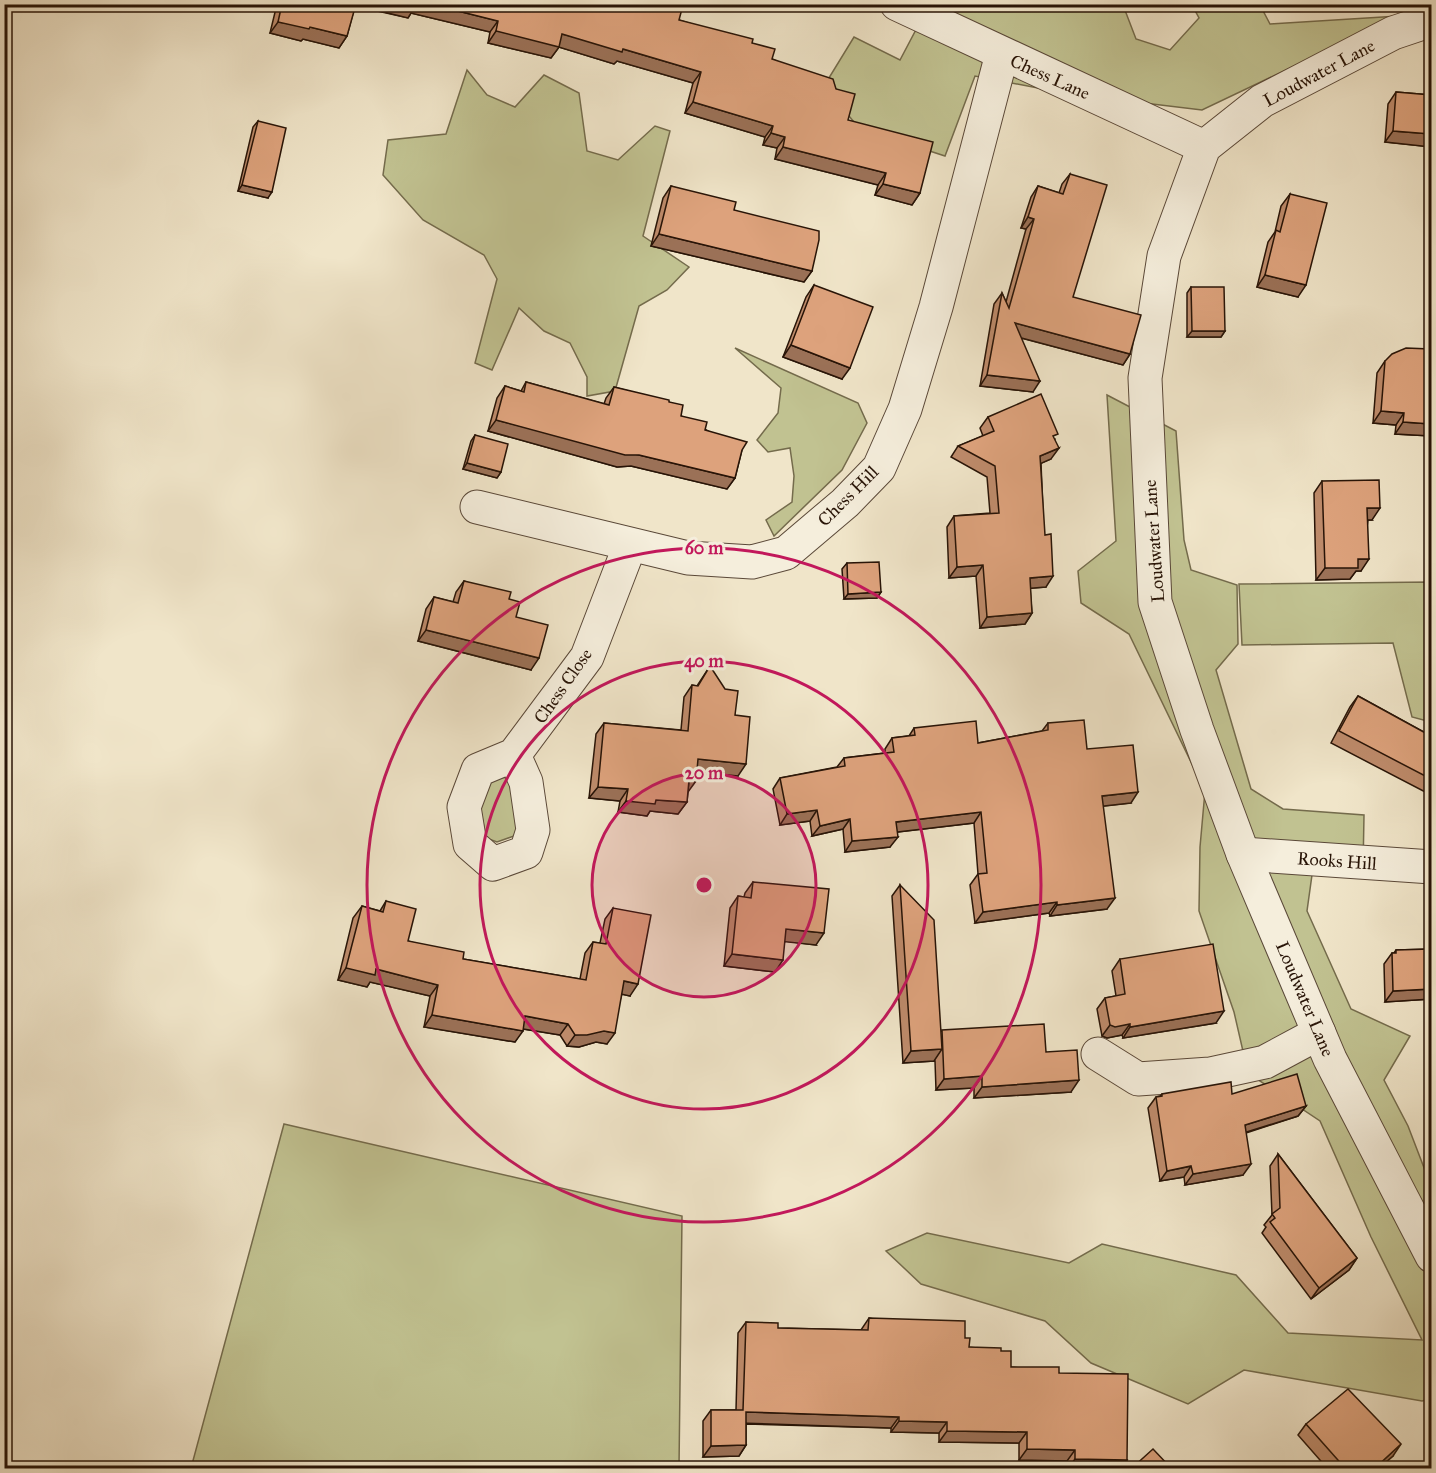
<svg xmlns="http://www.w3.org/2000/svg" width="1436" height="1473" font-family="'IM FELL Great Primer',serif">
<rect width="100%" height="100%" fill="#f0e5c9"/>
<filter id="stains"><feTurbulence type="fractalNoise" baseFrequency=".00333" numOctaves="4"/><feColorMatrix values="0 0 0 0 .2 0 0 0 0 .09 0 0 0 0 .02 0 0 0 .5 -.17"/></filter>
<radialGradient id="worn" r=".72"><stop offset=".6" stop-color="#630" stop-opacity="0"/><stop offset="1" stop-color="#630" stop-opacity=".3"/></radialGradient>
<g fill="#c1c291" stroke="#746b4c" stroke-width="1.5">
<polygon points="929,5 1123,5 1136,39 1170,50 1199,18 1192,5 1260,5 1270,24 1399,16 1202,110 1069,94 975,76 945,156 859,128 824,86 854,37 900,60"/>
<polygon points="467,70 487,95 515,107 544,75 579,93 587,151 618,160 655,126 670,131 643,236 689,267 667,290 639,306 615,391 587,396 587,377 570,343 544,331 519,308 492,370 475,363 497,279 484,255 423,220 383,175 388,140 446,134"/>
<polygon points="735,348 858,403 867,423 842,470 774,536 766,520 792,502 794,476 790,448 768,452 757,440 778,413 781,388"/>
<polygon points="1107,395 1176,431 1184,540 1191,570 1237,585 1238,644 1216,670 1251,789 1283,809 1364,815 1363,870 1312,875 1307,911 1351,1009 1410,1036 1384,1080 1408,1126 1431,1186 1431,1399 1422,1401 1244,1370 1188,1404 1091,1363 1045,1321 921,1284 886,1251 927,1233 1069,1263 1102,1244 1236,1275 1288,1333 1422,1340 1371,1237 1320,1121 1248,1073 1234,1012 1199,911 1200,847 1205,791 1129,634 1081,603 1078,571 1116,541"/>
<polygon points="1431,582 1431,722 1412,717 1393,643 1242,645 1239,584"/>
<path d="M495,776L507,778C520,797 523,816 514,836L497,842L486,838L479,801Z"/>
<polygon points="284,1124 682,1216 679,1468 191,1468"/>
</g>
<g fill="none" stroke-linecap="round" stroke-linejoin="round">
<g stroke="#5a4838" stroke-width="35">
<g id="minor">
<polyline points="897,4 1204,147"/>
<polyline points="1432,20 1393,33 1262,101 1204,147 1164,256 1145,378 1155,602 1197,730 1243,854 1330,1059 1432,1256"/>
<polyline points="477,507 688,558 752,562 786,553 845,503 879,468 905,409 936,307 1002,54"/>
<polyline points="514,755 478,770 464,807 470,844 493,864 526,852 533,830 526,782 514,755 587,657 630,545"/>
<polyline points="1243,854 1432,867"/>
<polyline points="1098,1054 1138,1079 1210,1074 1265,1062 1319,1033"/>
</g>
</g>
<use href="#minor" stroke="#f5eedc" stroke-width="33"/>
</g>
<g fill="#be8b6b" stroke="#281407" stroke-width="1.5">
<polygon points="277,4 680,4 679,20 752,43 772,59 836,89 848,120 920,193 912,205 875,195 878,185 775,159 777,148 763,145 765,137 685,113 693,83 617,61 614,64 559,47 551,58 488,43 490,32 411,13 408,18 355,6 347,36 339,48 303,39 301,41 270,33"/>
<polygon points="1396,92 1431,95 1431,147 1385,142 1388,104"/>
<polygon points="258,121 268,198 238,191 253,127"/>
<polygon points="1070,174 1073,297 1130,354 1123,365 1021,338 1033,392 980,386 994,304 1002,293 1006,302 1026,229 1021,228 1031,197 1038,186 1059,193 1062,184"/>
<polygon points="671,186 734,210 812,271 804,282 651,246 663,198"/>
<polygon points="1290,194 1298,297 1257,287 1268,242 1275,232 1281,206"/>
<polygon points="814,285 842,379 783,357 806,297"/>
<polygon points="1191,287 1225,331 1221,337 1187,337 1187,293"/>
<polygon points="1431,355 1431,436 1395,434 1396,425 1373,423 1377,373 1385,361"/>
<polygon points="526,382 604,404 606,398 614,387 669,402 681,416 742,450 735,478 727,489 631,466 617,467 488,431 497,398 505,386 521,391"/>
<polygon points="988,417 1055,439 1051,459 1041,463 1046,587 1030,588 1032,613 1025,624 980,628 976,576 949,578 947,527 954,516 990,513 987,477 951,457 958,446 983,436 980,428"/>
<polygon points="475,435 501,472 497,478 463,469 471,441"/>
<polygon points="1322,481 1372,520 1368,520 1361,571 1356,571 1350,579 1316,580 1314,493"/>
<polygon points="847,563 881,592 877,598 844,599 842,569"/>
<polygon points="464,581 509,599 516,617 531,670 418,641 426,609 434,597 453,602 456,592"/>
<polygon points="710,666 735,715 738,776 697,772 688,792 687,802 678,814 650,811 647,816 618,812 620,801 589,798 596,734 604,723 681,730 684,697 692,685 697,686"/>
<polygon points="1358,696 1431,736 1431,795 1331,743 1350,707"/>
<polygon points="1048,723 1087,749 1131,803 1103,806 1107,909 1050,916 1049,913 975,923 970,885 978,874 974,823 897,832 890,847 845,852 843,829 812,836 810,821 780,825 773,789 780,778 837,767 844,758 885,753 885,749 892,738 909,736 914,728 978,743 1042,731"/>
<polygon points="753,882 816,945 785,941 775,972 724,966 730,908 738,896 744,897 745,893"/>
<polygon points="900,885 941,1031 1046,1052 1071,1092 974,1098 974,1088 936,1090 935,1061 903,1063 892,896"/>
<polygon points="386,901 408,941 463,959 580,979 585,953 593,942 600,943 605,919 613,908 630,996 622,994 607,1044 596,1042 579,1047 567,1046 560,1035 523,1029 515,1042 424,1027 430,996 370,982 367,987 338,980 353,918 362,906 380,911"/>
<polygon points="1431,949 1431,999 1385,1002 1384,964 1392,953 1394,953 1396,950"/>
<polygon points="1120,959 1216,1023 1123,1038 1122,1035 1107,1038 1102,1036 1097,1009 1105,998 1116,996 1112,971"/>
<polygon points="1162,1094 1232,1094 1306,1106 1298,1116 1246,1133 1243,1175 1185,1185 1184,1177 1160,1181 1148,1108 1156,1097 1160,1096"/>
<polygon points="1278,1154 1357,1258 1349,1270 1311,1299 1262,1233 1266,1227 1264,1225 1272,1215 1270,1166"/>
<polygon points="869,1318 965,1338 969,1347 1001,1351 1011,1367 1059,1373 1127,1460 1121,1468 1067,1468 1067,1461 1019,1460 1019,1443 939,1442 939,1433 891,1432 891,1428 746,1424 746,1445 739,1456 703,1457 703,1421 711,1410 736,1410 738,1333 746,1322 778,1328 861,1330"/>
<polygon points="1306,1424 1393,1456 1379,1468 1327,1468 1298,1435"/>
</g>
<g fill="#9b7157" stroke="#281407" stroke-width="1.5">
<polygon points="351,4 430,4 498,21 490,32 411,13 408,18"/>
<polygon points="278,22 310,27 347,36 339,48 303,39 301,41 270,33"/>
<polygon points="496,31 562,34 623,49 701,72 693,83 617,61 614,64 559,47 551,58 488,43"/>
<polygon points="693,102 773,126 765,137 685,113"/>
<polygon points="1393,131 1431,134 1431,147 1385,142"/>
<polygon points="771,133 785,137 777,148 763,145"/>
<polygon points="783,147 886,173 878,185 775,159"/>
<polygon points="883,184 920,193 912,205 875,195"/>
<polygon points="242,185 272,192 268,198 238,191"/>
<polygon points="1028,217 1034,219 1026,229 1021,228"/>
<polygon points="659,234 812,271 804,282 651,246"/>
<polygon points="1265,275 1306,285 1298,297 1257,287"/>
<polygon points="1015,323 1130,354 1123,365 1007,334"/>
<polygon points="1192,331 1225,331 1221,337 1187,337"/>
<polygon points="791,345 850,368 842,379 783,357"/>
<polygon points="987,375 1040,381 1033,392 980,386"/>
<polygon points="1381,411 1404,413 1396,425 1373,423"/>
<polygon points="496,420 639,455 735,478 727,489 631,466 617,467 488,431"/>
<polygon points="1403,422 1431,424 1431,436 1395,434"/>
<polygon points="1059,448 1051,459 1033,467 1040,456"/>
<polygon points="467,463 501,472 497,478 463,469"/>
<polygon points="1367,508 1380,508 1372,520 1359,520"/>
<polygon points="1358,559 1369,559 1361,571 1356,571 1350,579 1316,580 1325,568"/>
<polygon points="983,565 976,576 949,578 957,567"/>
<polygon points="1053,576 1046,587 1022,589 1030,578"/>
<polygon points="881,592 877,598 844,599 848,594"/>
<polygon points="1032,613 1025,624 980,628 987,617"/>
<polygon points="426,630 539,658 531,670 418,641"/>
<polygon points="698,759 746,764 738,776 690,771"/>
<polygon points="689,780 696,781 688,792"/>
<polygon points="598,787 628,789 620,801 589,798"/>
<polygon points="1138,792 1131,803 1095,807 1102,796"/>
<polygon points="656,800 687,802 678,814 650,811 647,816 618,812 626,801"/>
<polygon points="817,810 810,821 780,825 787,814"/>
<polygon points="981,812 974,823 889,833 896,822"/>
<polygon points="850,819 843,829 812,836 820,826"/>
<polygon points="898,837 890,847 845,852 852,841"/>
<polygon points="1115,898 1107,909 1050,916 1057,905"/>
<polygon points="1057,902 1049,913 975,923 983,912"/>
<polygon points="786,929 824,933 816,945 778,941"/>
<polygon points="732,954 783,960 775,972 724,966"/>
<polygon points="346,968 376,969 438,985 430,996 370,982 367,987 338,980"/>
<polygon points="624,981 638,984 630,996 616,993"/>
<polygon points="1431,989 1431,999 1385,1002 1393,991"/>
<polygon points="1224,1011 1216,1023 1123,1038 1130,1027"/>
<polygon points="432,1015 523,1031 515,1042 424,1027"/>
<polygon points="525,1016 568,1024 560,1035 517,1028"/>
<polygon points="1130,1024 1122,1035 1107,1038 1102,1036 1110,1025"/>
<polygon points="604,1031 615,1033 607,1044 596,1042 579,1047 567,1046 575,1035"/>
<polygon points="942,1049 934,1061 903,1063 911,1051"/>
<polygon points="982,1076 974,1088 936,1090 944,1079"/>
<polygon points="1079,1080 1071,1092 974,1098 982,1087"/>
<polygon points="1306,1106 1298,1116 1237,1135 1245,1125"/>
<polygon points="1251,1164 1243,1175 1185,1185 1193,1174"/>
<polygon points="1191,1166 1184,1177 1160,1181 1167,1171"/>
<polygon points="1357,1258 1349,1270 1311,1299 1319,1288"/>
<polygon points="746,1412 899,1417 891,1428 738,1423"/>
<polygon points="899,1421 947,1422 939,1433 891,1432"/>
<polygon points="947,1431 1027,1432 1019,1443 939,1442"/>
<polygon points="1401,1444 1393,1456 1379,1468 1375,1468"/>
<polygon points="746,1445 739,1456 703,1457 711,1446"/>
<polygon points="1027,1449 1075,1450 1067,1461 1019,1460"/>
<polygon points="1075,1459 1127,1460 1121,1468 1068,1468"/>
</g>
<g fill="#dda27c" stroke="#281407" stroke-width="1.5">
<polygon points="282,4 356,4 347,36 310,27 309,29 278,22"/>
<polygon points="406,4 416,4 416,7"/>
<polygon points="430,4 680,4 683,5 679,20 753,39 752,43 775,49 772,59 833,79 836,89 855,94 848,120 933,142 920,193 883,184 886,173 783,147 785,137 771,133 773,126 693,102 701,72 623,49 622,52 562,34 559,47 496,31 498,21"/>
<polygon points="1396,92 1431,95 1431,134 1393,131"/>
<polygon points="258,121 286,128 272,192 242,185"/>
<polygon points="1070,174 1107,185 1073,297 1141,315 1130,354 1015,323 1040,381 987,375 1002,293 1009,308 1034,219 1028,217 1038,186 1063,194"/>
<polygon points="671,186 736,202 734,210 819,231 819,240 812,271 659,234"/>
<polygon points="1290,194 1327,203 1306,285 1265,275 1276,230 1280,232"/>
<polygon points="814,285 873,307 850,368 791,345"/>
<polygon points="1191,287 1224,287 1225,331 1192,331"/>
<polygon points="1406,348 1430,349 1430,355 1431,355 1431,424 1403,422 1404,413 1381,411 1385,361 1392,354"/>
<polygon points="526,382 609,405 614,387 669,400 669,402 683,405 681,416 707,422 705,430 747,442 742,450 735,478 639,455 625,455 496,420 505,386 524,392"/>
<polygon points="1041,394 1058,434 1053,436 1059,448 1040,456 1045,535 1051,534 1053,576 1030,578 1032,613 987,617 983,565 957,567 954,516 999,513 995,466 958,446 994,431 988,417"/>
<polygon points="475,435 508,444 501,472 467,463"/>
<polygon points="1379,480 1380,508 1367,508 1369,559 1358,559 1358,568 1325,568 1322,481"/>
<polygon points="879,562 881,592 848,594 847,563"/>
<polygon points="464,581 511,592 509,599 520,602 516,617 548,625 539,658 426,630 434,597 458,603"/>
<polygon points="710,666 725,689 738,691 735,715 750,717 746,764 698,759 696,781 689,780 687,802 656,800 655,804 626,801 628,789 598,787 604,723 688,731 692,685 698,686"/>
<polygon points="1358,696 1431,736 1431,779 1339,731"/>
<polygon points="1084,720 1087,749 1133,745 1138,792 1102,796 1115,898 1057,905 1057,902 983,912 978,874 987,873 981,812 896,822 898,837 852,841 850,819 820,826 817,810 787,814 780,778 845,766 844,758 894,752 892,738 915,735 914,728 976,721 978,743 1048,730 1048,723"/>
<polygon points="753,882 829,889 824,933 786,929 783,960 732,954 738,896 751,898"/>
<polygon points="900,885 934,920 942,1049 911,1051"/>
<polygon points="386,901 416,909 408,941 464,952 463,959 586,980 593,942 606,944 613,908 651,915 638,984 624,981 615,1033 604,1031 587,1035 575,1035 568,1024 525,1016 523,1031 432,1015 438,985 376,969 375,975 346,968 362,906 383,912"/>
<polygon points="1213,944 1224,1011 1130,1027 1130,1024 1115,1027 1110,1025 1105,998 1125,994 1120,959"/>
<polygon points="1431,949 1431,989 1393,991 1392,953 1396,953 1396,950"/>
<polygon points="1044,1024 1046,1052 1077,1050 1079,1080 982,1087 982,1076 944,1079 942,1030"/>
<polygon points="1297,1074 1306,1106 1245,1125 1251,1164 1193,1174 1191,1166 1167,1171 1156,1097 1162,1096 1162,1094 1231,1082 1232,1094"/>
<polygon points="1278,1154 1357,1258 1319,1288 1270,1222 1275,1218 1272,1214 1280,1208"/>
<polygon points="869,1318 965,1321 965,1338 970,1338 969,1347 1001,1348 1001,1351 1011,1351 1011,1367 1059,1367 1059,1373 1128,1374 1127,1460 1075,1459 1075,1450 1027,1449 1027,1432 947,1431 947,1422 899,1421 899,1417 746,1412 746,1445 711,1446 711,1410 743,1410 746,1322 778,1323 778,1328 868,1330"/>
<polygon points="1348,1389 1401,1444 1375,1468 1345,1468 1306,1424"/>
<polygon points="1153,1449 1171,1468 1132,1468"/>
</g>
<circle cx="704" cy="885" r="112" fill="#c2185b" fill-opacity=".12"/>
<g fill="none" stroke="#c2185b" stroke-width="3">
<circle cx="704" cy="885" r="112"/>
<circle cx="704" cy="885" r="224"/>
<circle cx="704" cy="885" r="337"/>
</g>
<g text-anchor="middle" stroke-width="6" stroke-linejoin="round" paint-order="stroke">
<g font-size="18" fill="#281407" stroke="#f5eedc">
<text transform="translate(1319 73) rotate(-28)" y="6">Loudwater Lane</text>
<text transform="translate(1050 77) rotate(24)" y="6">Chess Lane</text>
<text transform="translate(848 496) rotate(-45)" y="6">Chess Hill</text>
<text transform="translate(1154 541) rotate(-94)" y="6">Loudwater Lane</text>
<text transform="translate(563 686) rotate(-55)" y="6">Chess Close</text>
<text transform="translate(1337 861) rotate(4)" y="6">Rooks Hill</text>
<text transform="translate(1305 999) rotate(67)" y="6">Loudwater Lane</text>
</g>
</g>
<circle cx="704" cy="885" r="9" fill="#c2185b" stroke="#f5eedc" stroke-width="3"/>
<g font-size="18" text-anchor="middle" font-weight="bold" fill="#c2185b" stroke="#f5eedc" stroke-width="6" stroke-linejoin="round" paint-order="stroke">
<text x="704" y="554">60 m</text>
<text x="704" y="667">40 m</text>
<text x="704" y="779">20 m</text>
</g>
<rect width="1436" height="1473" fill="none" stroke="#f0e5c9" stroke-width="24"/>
<rect x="6" y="6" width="1424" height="1461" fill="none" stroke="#281407" stroke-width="3"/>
<rect x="12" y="12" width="1412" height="1449" fill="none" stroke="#281407" stroke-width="1.5"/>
<rect width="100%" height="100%" filter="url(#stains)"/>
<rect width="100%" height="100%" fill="url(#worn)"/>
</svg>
